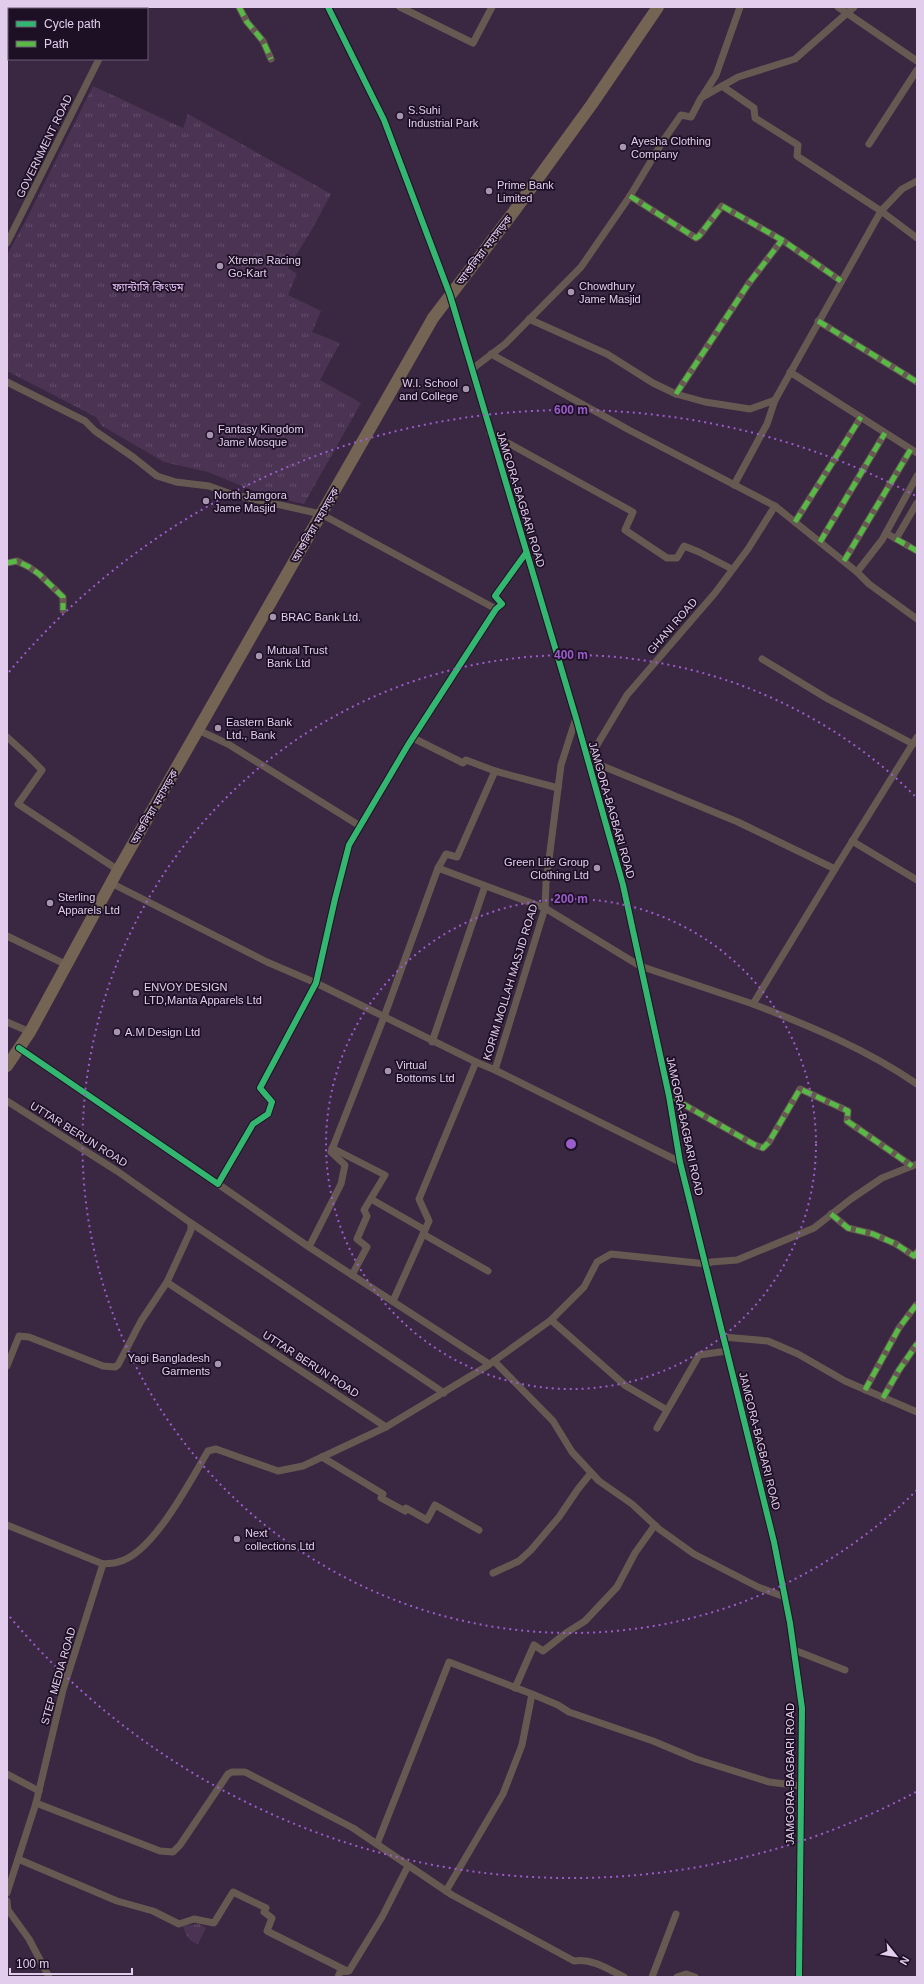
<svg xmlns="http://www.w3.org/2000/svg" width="924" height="1984" font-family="Arial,'Noto Sans Bengali',sans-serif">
<defs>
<pattern id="grass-tufts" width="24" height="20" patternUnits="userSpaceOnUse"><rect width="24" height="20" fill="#4a3353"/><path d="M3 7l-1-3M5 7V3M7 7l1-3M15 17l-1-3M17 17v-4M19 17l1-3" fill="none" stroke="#644f6c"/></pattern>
</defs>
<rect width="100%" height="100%" fill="#3a2741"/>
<g fill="url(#grass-tufts)">
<polygon points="93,86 183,128 188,114 331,194 311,231 288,268 297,274 288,295 321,311 312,332 340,343 320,380 361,403 304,504 264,495 208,472 164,462 102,426 96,417 7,371 7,255 27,218"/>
<path d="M199,1924L206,1928L198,1944C188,1942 186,1934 183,1926Z"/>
</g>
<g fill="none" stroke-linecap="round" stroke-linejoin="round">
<g stroke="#665952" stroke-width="7">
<polyline points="62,7 66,9"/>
<polyline points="239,7 247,22 263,41 271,59"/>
<polyline points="328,7 384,120 450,295 576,718 623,885 669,1096 680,1162 774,1542 790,1623 802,1708 799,1977"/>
<polyline points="400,7 473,43 492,7"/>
<polyline points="838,7 917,61"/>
<polyline points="125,9 126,7"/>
<polyline points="722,86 754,108 755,118 798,145 797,156 881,211 917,238"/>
<polyline points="702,97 716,75 740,7"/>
<polyline points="869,144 917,70"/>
<polyline points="630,196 696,238 699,236 722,206 782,240 841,281"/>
<polyline points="7,243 99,59"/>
<polyline points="529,319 607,354 653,383 676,394 705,402 750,409 775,400 881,211 902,189 917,181"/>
<polyline points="818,321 917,382"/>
<polyline points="491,354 631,431 775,506 857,572 869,584 917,619"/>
<polyline points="472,369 505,344 581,267 630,196 663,141 681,115 691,117 701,98 738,77 795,59 854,7"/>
<polyline points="790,372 917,453"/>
<polyline points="7,382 85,421 95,431 133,457 157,476 176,482 209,486 231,494 321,514 496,609"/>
<polyline points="676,394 749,283 782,240"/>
<polyline points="490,433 633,512 625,530 667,558 677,558 684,546 699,552 732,569"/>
<polyline points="734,485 767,424 775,400"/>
<polyline points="775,506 748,549 715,593 627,695 588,760 738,822 835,869 917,737"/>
<polyline points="795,522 861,417"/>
<polyline points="886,533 917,551"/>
<polyline points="896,539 917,503"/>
<polyline points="820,542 885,433"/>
<polyline points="844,561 911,449"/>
<polyline points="7,563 17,561 29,567 39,574 63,597 63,610"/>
<polyline points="857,572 882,540 917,476"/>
<polyline points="762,659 828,699 913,744"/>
<polyline points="198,730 228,744 360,826"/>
<polyline points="7,737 28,756 42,770 18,804 118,870"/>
<polyline points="413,738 463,763 466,760 495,771 558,788"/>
<polyline points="852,841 917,880"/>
<polyline points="438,868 446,854 457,857 495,771"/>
<polyline points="111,883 267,962 316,983 476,1062"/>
<polyline points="7,936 67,965"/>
<path d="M753,1004C810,1026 866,1049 917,1084"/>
<polyline points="7,1022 30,1032"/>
<polyline points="432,1042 485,886"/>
<polyline points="19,1048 218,1184 253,1124 268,1114 272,1102 260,1088 316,983 335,899 349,845 408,745 496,609 502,604 495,596 526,553"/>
<polyline points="495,1070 680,1162"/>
<polyline points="669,1096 755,1145 763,1148 769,1142 800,1089 848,1111 847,1121 912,1166"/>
<path d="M7,1101L117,1171L191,1223V1230L167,1282L171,1285L386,1427L303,1466L278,1471L216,1449L208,1451C190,1481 153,1554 118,1562C113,1564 108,1563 103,1564"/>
<polyline points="332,1148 385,1175 364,1210 367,1216 357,1239 367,1247 352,1275"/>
<polyline points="218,1184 309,1247 489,1364"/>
<polyline points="371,1199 425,1230"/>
<polyline points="831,1214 848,1228 873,1234 896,1244 914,1256 917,1252"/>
<polyline points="191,1223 444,1393"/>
<polyline points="423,1234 488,1271"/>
<polyline points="309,1247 341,1184 345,1165 331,1152 384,1017 438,868 545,908 640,966 753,1004 835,869"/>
<polyline points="393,1301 429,1221 419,1199 476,1062 495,1070 545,908 546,883 561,765 576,718"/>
<polyline points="551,1320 626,1386 667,1410"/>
<polyline points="724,1337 768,1341 798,1354 845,1381 917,1412"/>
<polyline points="494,1361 553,1421 572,1452 599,1481 632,1504 659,1529 694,1554 758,1587 785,1597"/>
<polyline points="7,1366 19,1336 29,1337 103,1366 115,1367 118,1365 141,1321 167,1282"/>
<polyline points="865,1390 899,1328 916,1305"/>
<polyline points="883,1398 899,1370 917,1344"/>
<polyline points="386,1427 487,1366 551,1320 584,1287 597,1262 611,1254 707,1264 711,1262 737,1260 814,1228 851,1199 882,1178 917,1164"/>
<polyline points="657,1428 699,1355 727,1351"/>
<polyline points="322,1457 383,1494 381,1498 405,1511 406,1508 427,1520 435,1505 479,1530"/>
<polyline points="7,1525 103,1564 63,1690 36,1803 7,1893"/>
<polyline points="493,1573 519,1561 531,1550 559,1517 578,1489 591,1473"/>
<polyline points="794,1650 845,1670"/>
<polyline points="515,1688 534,1645 543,1651 566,1633 585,1621 617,1587 635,1553 655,1525"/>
<polyline points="7,1774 39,1791"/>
<path d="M36,1803L160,1851L173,1852L180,1845L228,1774L232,1772H245L353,1828L452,1895L574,1961C592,1958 608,1969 624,1977"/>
<polyline points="377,1844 449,1662 532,1694"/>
<polyline points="18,1859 117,1901 153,1911 179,1924 194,1919 214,1923 233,1892 266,1908 264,1912 272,1918 267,1931 347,1971"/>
<polyline points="446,1891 503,1794 522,1745 532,1694 558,1705 569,1712 653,1741 696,1759 769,1782 801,1786"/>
<polyline points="7,1901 8,1910 29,1939 49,1977"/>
<polyline points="338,1977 340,1972 349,1971 382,1917 408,1866"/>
<polyline points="652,1977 676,1914"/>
<polyline points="677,1977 686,1974 695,1977"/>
</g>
<polyline stroke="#746454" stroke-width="12" points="7,1066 30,1032 118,870 433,318 515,210 592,104 658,7"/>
<g stroke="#58b947" stroke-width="5" stroke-dasharray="10 5" stroke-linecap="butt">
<polyline points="239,7 247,22 263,41 271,59"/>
<polyline points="630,196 696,238 699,236 722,206 782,240 841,281"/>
<polyline points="818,321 917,382"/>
<polyline points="676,394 749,283 782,240"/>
<polyline points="795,522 861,417"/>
<polyline points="896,539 917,551"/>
<polyline points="820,542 885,433"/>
<polyline points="844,561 911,449"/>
<polyline points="7,563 17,561 29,567 39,574 63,597 63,610"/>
<polyline points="669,1096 755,1145 763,1148 769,1142 800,1089 848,1111 847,1121 912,1166"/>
<polyline points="831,1214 848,1228 873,1234 896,1244 914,1256 917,1252"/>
<polyline points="865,1390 899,1328 916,1305"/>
<polyline points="883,1398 899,1370 917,1344"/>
</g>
<g stroke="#1d0f24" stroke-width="8">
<g id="cycleway">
<polyline points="328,7 384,120 450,295 576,718 623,885 669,1096 680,1162 774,1542 790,1623 802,1708 799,1977"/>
<polyline points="19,1048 218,1184 253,1124 268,1114 272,1102 260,1088 316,983 335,899 349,845 408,745 496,609 502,604 495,596 526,553"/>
</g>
</g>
<use href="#cycleway" stroke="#33b770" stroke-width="6"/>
</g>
<g fill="none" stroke="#9a5dcc" stroke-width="2" stroke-dasharray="2 4">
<circle cx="571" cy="1144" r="245"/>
<path d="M917 1490A489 489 0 1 1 917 798"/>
<path d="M916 1792A734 734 0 0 1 9 1616M9 672A734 734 0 0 1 916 496"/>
</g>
<g fill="#a794b0" stroke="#1d0f24" stroke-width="1.5">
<circle cx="400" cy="116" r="4"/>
<circle cx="623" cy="147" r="4"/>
<circle cx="489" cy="191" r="4"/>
<circle cx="220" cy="266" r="4"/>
<circle cx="571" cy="292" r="4"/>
<circle cx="466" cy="389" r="4"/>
<circle cx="210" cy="435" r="4"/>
<circle cx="206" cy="501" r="4"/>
<circle cx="273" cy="617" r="4"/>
<circle cx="259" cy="656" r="4"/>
<circle cx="218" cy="728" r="4"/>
<circle cx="597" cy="868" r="4"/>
<circle cx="50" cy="903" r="4"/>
<circle cx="136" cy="993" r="4"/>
<circle cx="117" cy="1032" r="4"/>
<circle cx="388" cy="1071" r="4"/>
<circle cx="218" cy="1364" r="4"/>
<circle cx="237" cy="1539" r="4"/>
</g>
<g text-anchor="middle" stroke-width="3.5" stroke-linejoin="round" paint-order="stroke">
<g font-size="11" fill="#e2ceec" stroke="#1d0f24" text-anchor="start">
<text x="408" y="114">S.Suhi<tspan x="408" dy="13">Industrial Park</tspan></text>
<text x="631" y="145">Ayesha Clothing<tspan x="631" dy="13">Company</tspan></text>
<text x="497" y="189">Prime Bank<tspan x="497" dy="13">Limited</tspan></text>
<text x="228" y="264">Xtreme Racing<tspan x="228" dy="13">Go-Kart</tspan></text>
<text x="579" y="290">Chowdhury<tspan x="579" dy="13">Jame Masjid</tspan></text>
<text x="458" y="387" text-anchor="end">W.I. School<tspan x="458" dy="13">and College</tspan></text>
<text x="218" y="433">Fantasy Kingdom<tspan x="218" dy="13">Jame Mosque</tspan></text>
<text x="214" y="499">North Jamgora<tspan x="214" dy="13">Jame Masjid</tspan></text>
<text x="281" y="621">BRAC Bank Ltd.</text>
<text x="267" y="654">Mutual Trust<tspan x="267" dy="13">Bank Ltd</tspan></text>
<text x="226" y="726">Eastern Bank<tspan x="226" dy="13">Ltd., Bank</tspan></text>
<text x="589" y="866" text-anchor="end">Green Life Group<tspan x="589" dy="13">Clothing Ltd</tspan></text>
<text x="58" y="901">Sterling<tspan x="58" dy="13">Apparels Ltd</tspan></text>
<text x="144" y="991">ENVOY DESIGN<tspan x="144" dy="13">LTD,Manta Apparels Ltd</tspan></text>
<text x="125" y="1036">A.M Design Ltd</text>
<text x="396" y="1069">Virtual<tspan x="396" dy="13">Bottoms Ltd</tspan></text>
<text x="210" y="1362" text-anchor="end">Yagi Bangladesh<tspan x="210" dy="13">Garments</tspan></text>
<text x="245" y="1537">Next<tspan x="245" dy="13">collections Ltd</tspan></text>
</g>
<g font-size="11" fill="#e2ceec" stroke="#1d0f24">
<text transform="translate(44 146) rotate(-64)" y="4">GOVERNMENT ROAD</text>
<text transform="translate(484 250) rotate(-53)" y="4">আশুলিয়া মহাসড়ক</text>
<text transform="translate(521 499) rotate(73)" y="4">JAMGORA-BAGBARI ROAD</text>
<text transform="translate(315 525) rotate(-60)" y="4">আশুলিয়া মহাসড়ক</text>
<text transform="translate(672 626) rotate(-49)" y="4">GHANI ROAD</text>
<text transform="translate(154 807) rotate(-60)" y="4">আশুলিয়া মহাসড়ক</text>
<text transform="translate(612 810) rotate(74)" y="4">JAMGORA-BAGBARI ROAD</text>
<text transform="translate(510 982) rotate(-73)" y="4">KORIM MOLLAH MASJID ROAD</text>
<text transform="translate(685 1126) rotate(78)" y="4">JAMGORA-BAGBARI ROAD</text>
<text transform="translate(79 1134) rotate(32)" y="4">UTTAR BERUN ROAD</text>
<text transform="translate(311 1364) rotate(33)" y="4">UTTAR BERUN ROAD</text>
<text transform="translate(760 1441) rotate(76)" y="4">JAMGORA-BAGBARI ROAD</text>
<text transform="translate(58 1676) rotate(-74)" y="4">STEP MEDIA ROAD</text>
<text transform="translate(790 1774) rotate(-90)" y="4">JAMGORA-BAGBARI ROAD</text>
</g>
<g font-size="11" fill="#e5c1f6" stroke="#1d0f24">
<text x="148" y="291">ফ্যান্টাসি কিংডম</text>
</g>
</g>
<circle cx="571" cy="1144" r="6" fill="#9a5dcc" stroke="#1d0f24" stroke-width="2"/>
<g font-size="12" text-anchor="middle" font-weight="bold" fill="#9a5dcc" stroke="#1d0f24" stroke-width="3.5" stroke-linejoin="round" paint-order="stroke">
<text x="571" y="414">600 m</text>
<text x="571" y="659">400 m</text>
<text x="571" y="903">200 m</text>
</g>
<rect width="924" height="1984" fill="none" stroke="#e2ceec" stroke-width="16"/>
<rect x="8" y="8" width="140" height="52" fill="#1d0f24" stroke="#6c5b74"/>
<rect x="16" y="21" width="20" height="6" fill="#33b770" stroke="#6c5b74"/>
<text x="44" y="28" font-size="12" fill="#e2ceec">Cycle path</text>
<rect x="16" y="41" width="20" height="6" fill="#58b947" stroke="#6c5b74"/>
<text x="44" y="48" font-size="12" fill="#e2ceec">Path</text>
<g transform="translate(896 1956) rotate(120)" stroke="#1d0f24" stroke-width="3" paint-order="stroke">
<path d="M0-3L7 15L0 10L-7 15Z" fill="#e2ceec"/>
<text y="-6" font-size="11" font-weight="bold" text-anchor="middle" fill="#e2ceec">N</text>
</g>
<path d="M10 1968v6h122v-6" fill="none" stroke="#e2ceec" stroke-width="2"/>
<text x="16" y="1968" font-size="12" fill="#e2ceec" stroke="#1d0f24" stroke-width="3" paint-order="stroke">100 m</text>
</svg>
